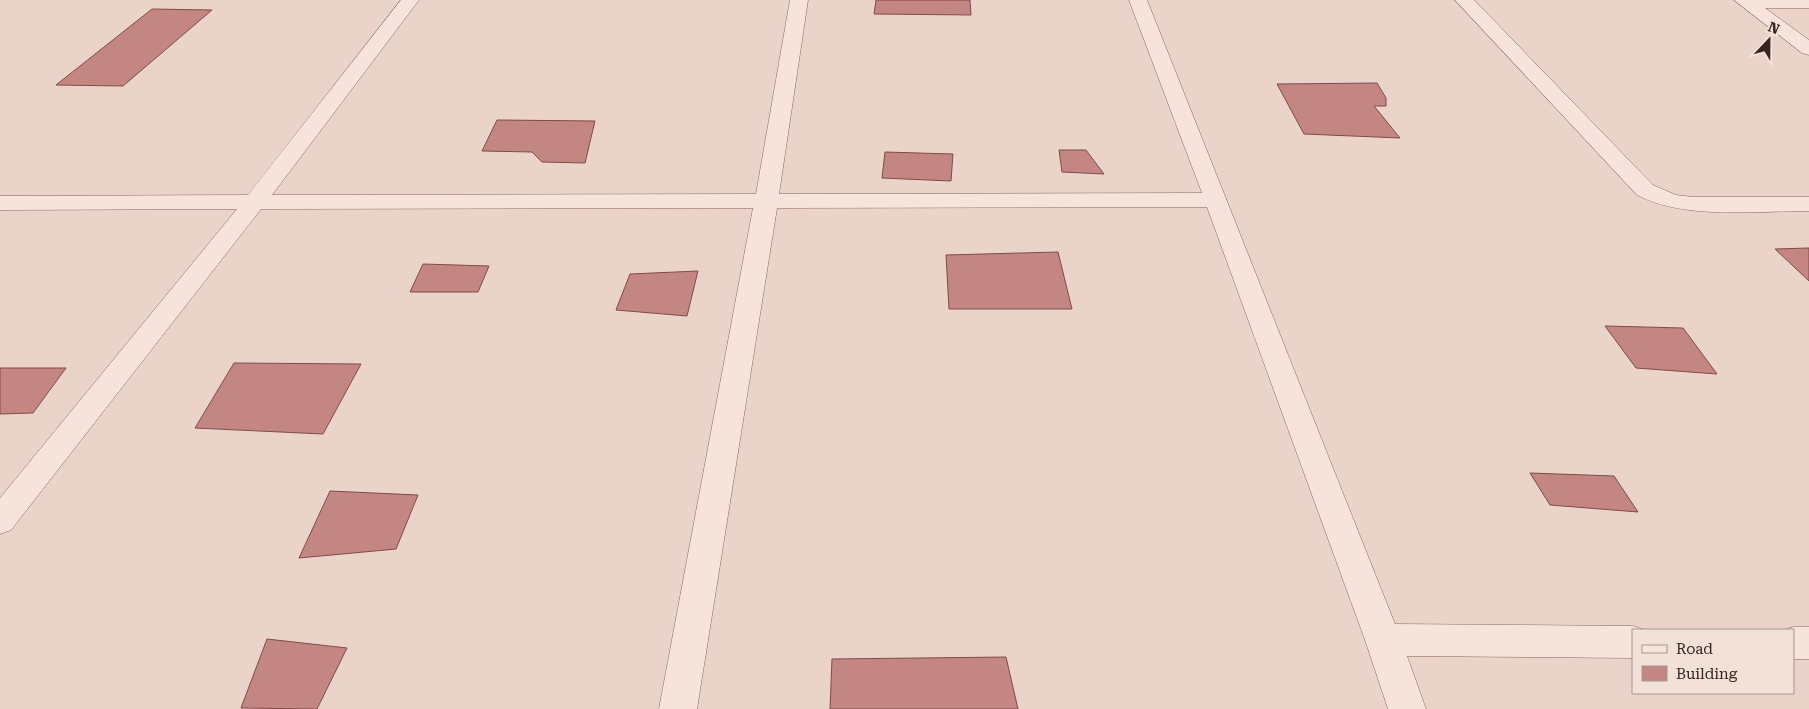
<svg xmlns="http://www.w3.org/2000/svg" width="1809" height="709" font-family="'Roboto Serif',serif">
<rect width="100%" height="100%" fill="#ead4c9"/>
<g fill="#c48683" stroke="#814a48">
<polygon points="876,0 970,0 971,15 874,14"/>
<polygon points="152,9 212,10 123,86 56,85"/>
<polygon points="1377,83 1386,98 1386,106 1374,106 1400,138 1304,134 1277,84"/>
<polygon points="497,120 595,121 585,163 542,162 532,152 482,151"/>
<polygon points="1059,150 1086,150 1104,174 1062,172"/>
<polygon points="885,152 953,154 951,181 882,178"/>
<polygon points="1809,248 1809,281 1775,249"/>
<polygon points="1058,252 1072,309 949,309 946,255"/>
<polygon points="423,264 489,266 478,292 410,292"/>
<polygon points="698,271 687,316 616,310 630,274"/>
<polygon points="1605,326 1683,328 1717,374 1636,368"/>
<polygon points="234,363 361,364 323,434 195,428"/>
<polygon points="0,368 66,368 33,413 0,414"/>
<polygon points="1530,473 1614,476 1638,512 1550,505"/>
<polygon points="330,491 418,495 396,549 299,558"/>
<polygon points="267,639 347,648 317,709 241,708"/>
<polygon points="1006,657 1018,709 830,709 832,659"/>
</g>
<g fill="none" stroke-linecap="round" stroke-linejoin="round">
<g stroke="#856660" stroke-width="1">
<g id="street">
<polygon points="401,0 419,0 272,195 756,194 790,0 808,0 779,194 1202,193 1129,0 1147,0 1395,624 1633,626 1645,630 1633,630 1633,658 1407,656 1426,709 1388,709 1365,640 1207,207 777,208 697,709 659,709 753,208 261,209 11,530 0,534 0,498 237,209 0,210 0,196 248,195"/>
<path d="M1455,0H1474L1653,185L1676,195L1693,197H1809V211C1756,211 1684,220 1637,195Z"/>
<polygon points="1734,0 1809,0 1809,8 1765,8 1809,40 1809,55 1802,53"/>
<polygon points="1793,627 1809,627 1809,659 1793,659 1793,630 1784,630"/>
</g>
</g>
<use href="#street" fill="#f6e4dc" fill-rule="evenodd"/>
</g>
<rect x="1632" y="629" width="162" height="65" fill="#f2e1d8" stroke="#a7958f"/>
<rect x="1642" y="645" width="25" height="8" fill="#f6e4dc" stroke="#a7958f"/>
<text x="1676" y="654" font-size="15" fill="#372421">Road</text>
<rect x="1642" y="666" width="25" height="15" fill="#c48683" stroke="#a7958f"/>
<text x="1676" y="679" font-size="15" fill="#372421">Building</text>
<g transform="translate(1769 40) rotate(22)" stroke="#f2e1d8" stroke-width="4" paint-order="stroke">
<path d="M0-4L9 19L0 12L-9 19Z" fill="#372421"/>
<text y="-8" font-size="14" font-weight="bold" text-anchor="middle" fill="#372421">N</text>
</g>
</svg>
